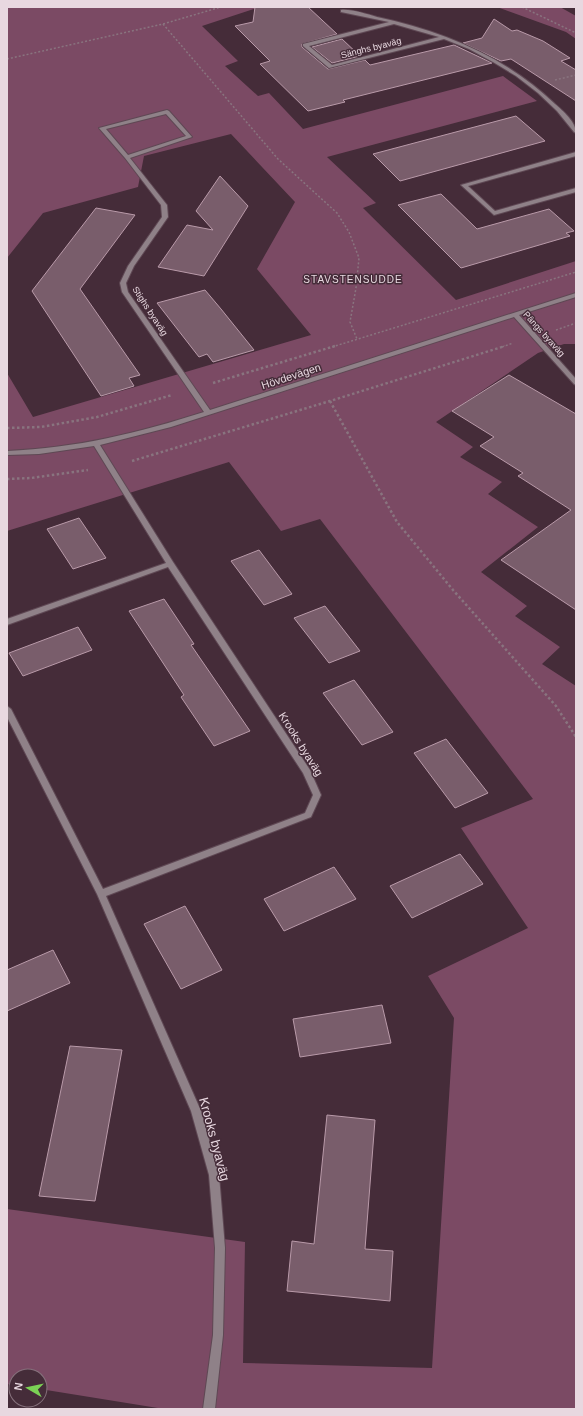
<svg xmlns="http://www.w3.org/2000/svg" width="583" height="1416" font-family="Arial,sans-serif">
<rect width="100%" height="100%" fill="#452c39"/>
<g fill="#7b4a64">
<polygon points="7,7 260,7 202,26 238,61 225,66 258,96 269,93 303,129 503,76 537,101 327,157 376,203 363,208 456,300 576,261 576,344 564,344 538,353 436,422 473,447 460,457 502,482 488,494 538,527 481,572 527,606 515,616 560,647 542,664 576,686 576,1409 164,1409 40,1389 40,1376 16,1376 16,1386 7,1384 7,1209 245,1242 243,1363 432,1368 454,1018 428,976 528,928 461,828 533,799 320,519 281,531 229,462 7,531 7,373 33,417 311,335 257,269 295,202 231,134 144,156 138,187 43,213 7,258"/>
<polygon points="497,7 560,7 576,16 576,39 566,32"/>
</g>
<g fill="#795d6b" stroke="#b99aa9">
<polygon points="255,7 308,7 337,34 302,44 302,47 328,69 365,60 370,65 454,45 492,63 343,100 345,102 308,111 260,64 270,61 235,26 253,22"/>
<polygon points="494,19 512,31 517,30 543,41 570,58 561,61 576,70 576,101 511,59 501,61 463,43 482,38"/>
<polygon points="342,39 360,56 332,63 312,47"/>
<polygon points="516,116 545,141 400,181 373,154"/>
<polygon points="220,176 248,206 204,276 158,267 187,225 213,230 196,211"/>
<polygon points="441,194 477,229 549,209 574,231 566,233 570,236 461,268 398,205"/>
<polygon points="96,208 135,215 80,289 140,375 129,378 134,386 101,396 32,291"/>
<polygon points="205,290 221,309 254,350 213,362 207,354 199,357 157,303"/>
<polygon points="509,375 576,414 576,610 501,560 571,510 518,476 523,473 480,446 494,437 452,411"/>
<polygon points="79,518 106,558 73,569 47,529"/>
<polygon points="259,550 292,594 264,605 231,561"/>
<polygon points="164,599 194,644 191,645 250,731 214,746 181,697 184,695 129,611"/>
<polygon points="325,606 360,651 329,663 294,618"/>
<polygon points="78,627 92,650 23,676 9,653"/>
<polygon points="354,680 393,732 362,745 323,693"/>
<polygon points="446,739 488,793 455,808 414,753"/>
<polygon points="460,854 483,884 412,918 390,886"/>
<polygon points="334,867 356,899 284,931 264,899"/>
<polygon points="185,906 222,970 181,989 144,924"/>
<polygon points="53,950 70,983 7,1011 7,970"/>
<polygon points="382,1005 391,1043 300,1057 293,1019"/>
<polygon points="70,1046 122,1050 95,1201 39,1196"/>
<polygon points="327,1115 375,1120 365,1249 393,1251 390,1301 287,1291 292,1241 314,1244"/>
</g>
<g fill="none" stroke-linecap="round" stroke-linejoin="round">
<g stroke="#5f4854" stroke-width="2">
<g id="street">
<path d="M341,10C352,9 366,14 377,17C443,31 506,57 555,104C563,111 576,122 576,133L574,132L557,111L538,93L516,76L493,62L469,49L444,39L329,68L303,46V44L389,22L341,12ZM394,24L439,37L332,65L309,46Z"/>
<path d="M167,110L169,111L192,137L130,158L167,205L168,217L134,266L126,283L128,292L210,410L576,293V297L519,315L576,379V385L574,384L514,317L171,427L100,445L173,562L310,770L321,795L311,817L106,896L201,1111L219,1175L225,1248L223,1335L215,1409H203L213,1335L215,1248L209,1175L191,1111L97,894L7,717V706L11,709L103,889L305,813L313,795L303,773L168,567L7,625V619L166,563L94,446L39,454L7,455V451C77,448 138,433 204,412L122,292L120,283L128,266L162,217L161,205L125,158L99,128ZM166,114L186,136L128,155L106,129Z"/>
<polygon points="576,152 576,156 468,186 495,211 576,188 576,192 494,215 461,185"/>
</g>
</g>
<g stroke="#89747f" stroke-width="1.5" stroke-dasharray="2 2" stroke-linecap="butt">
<polyline points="522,7 576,33"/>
<polyline points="163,24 278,159 337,213 349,232 359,258 356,288 350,322 357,339"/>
<polyline points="7,59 163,24 221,7"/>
<polyline points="555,80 576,75"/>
<polyline points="556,330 576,323"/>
<polyline points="332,347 576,272"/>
<polyline points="502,347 513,343"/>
</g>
<g stroke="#89747f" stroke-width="2.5" stroke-dasharray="2.5 2.5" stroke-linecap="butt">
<polyline points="213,383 335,346"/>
<polyline points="330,401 397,522 453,590 556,706 576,737"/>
<polyline points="7,428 41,427 97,417 172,395"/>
<polyline points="132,461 330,401 505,346"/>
<polyline points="7,479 31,478 88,470"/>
</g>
<use href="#street" fill="#8f8188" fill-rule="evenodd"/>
</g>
<g text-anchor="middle" stroke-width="3" stroke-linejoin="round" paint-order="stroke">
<g font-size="9" fill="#e8d8e0" stroke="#452c39">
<text transform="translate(371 48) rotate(-14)" y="3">Sänghs byaväg</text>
<text transform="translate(150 311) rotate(57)" y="3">Stighs byaväg</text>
<text transform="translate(544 334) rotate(48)" y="3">Pängs byaväg</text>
</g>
<g font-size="10" letter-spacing="1" fill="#e8d8e0" stroke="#452c39">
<text x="353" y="283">STAVSTENSUDDE</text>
</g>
<g font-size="11" fill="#e8d8e0" stroke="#452c39">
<text transform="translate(291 376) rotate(-18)" y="4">Hövdevägen</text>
<text transform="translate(301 744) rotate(58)" y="4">Krooks byaväg</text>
</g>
<g font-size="13" fill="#e8d8e0" stroke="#452c39">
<text transform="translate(215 1139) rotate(75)" y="5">Krooks byaväg</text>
</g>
</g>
<rect width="583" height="1416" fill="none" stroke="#e8d8e0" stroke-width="16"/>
<g transform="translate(28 1388) rotate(279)"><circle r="19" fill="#452c39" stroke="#86717c"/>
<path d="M0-3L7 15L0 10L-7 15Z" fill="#7bd155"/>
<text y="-6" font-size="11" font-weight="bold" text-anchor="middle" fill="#e8d8e0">N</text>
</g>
</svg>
